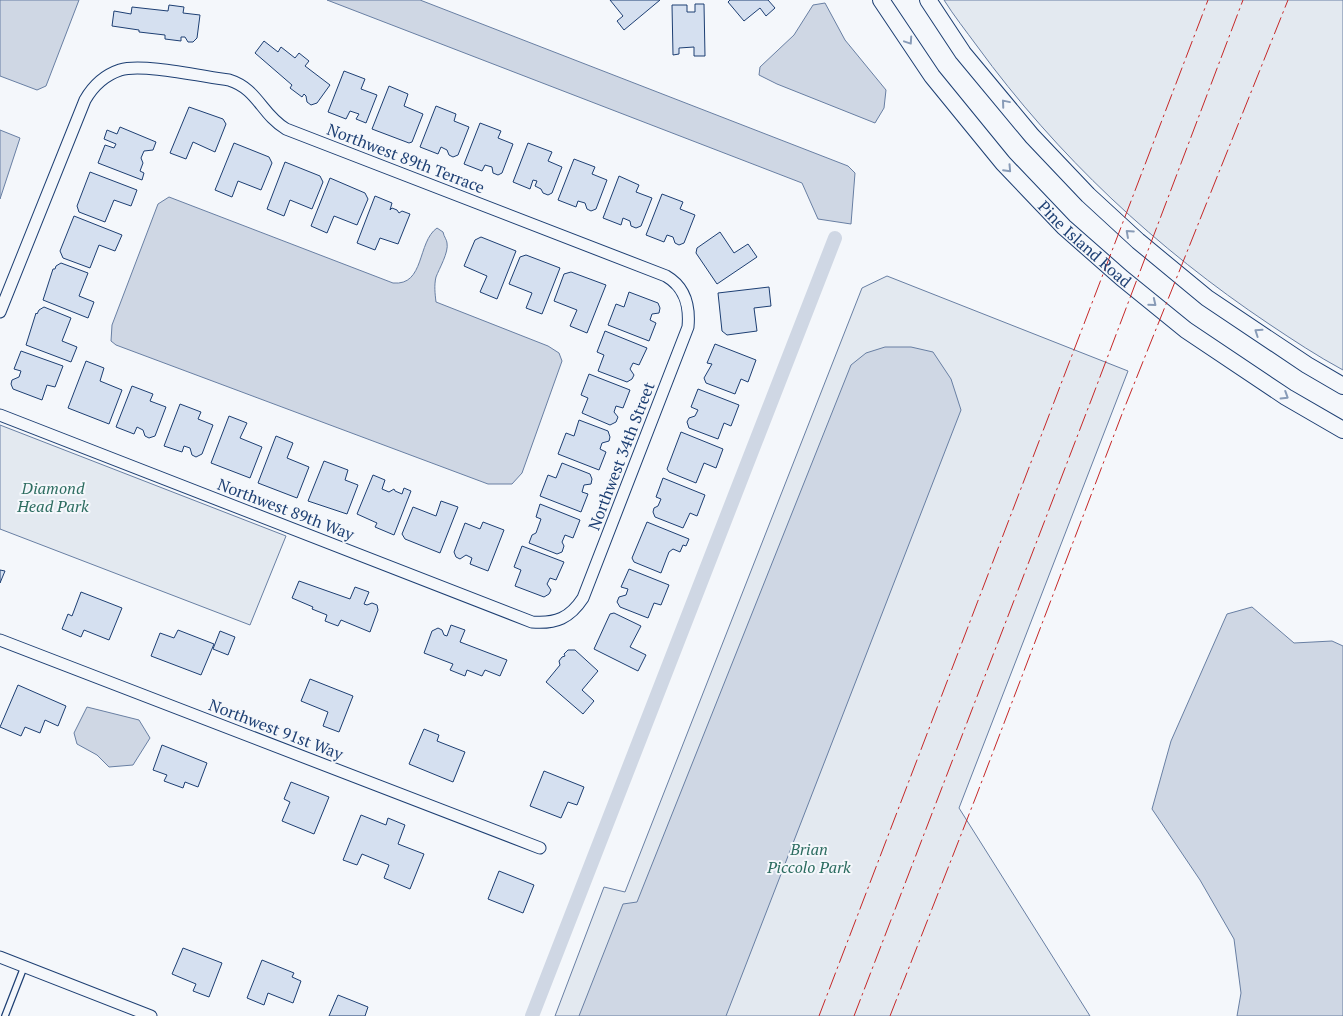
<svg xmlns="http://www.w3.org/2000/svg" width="1343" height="1016" font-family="'PT Serif',serif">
<rect width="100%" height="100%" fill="#f4f7fb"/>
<g fill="#e3e9f0" stroke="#687fa3">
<path d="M944,0H1343V370C1317,356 1293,340 1269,324C1157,249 1057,156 977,46C966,31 954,16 944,0Z"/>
<polygon points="887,276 1128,371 959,808 1090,1016 555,1016 604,887 625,892 862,288"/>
<polygon points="0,425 286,536 250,625 0,529"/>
</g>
<g fill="#cfd7e4" stroke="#687fa3">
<polygon points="0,0 79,0 46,86 37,90 0,76"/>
<polygon points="327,0 420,0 848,166 855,173 851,224 818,219 802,183"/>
<polygon points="825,3 845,40 886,90 884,108 875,123 777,84 759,75 760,67 794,35 813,5"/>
<polygon points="0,130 20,138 0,199"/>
<path d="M169,197L393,283C425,286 417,242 437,228L443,232C444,237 447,240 447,243C449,252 439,269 436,277C434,285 435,294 436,302L548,346L559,353L562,361L522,473L512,484H488L116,345L111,341L112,325L158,204Z"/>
<polygon points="885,347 911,347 933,352 951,379 961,410 726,1016 579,1016 623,904 637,902 851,365 866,353"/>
<polygon points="1252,607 1294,643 1332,641 1343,646 1343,1016 1237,1016 1241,993 1234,939 1200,880 1152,809 1171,741 1227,614"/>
<polygon points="87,707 139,720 150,738 133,765 109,767 97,755 77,744 74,733"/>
</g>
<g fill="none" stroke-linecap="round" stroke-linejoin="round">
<polyline stroke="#cfd7e4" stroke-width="14" points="532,1016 835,238"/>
</g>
<g fill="#d5e0f0" stroke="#1d3f73">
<polygon points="610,0 660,0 624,30 617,21 623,16"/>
<polygon points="730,0 768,0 775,8 766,16 760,8 744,21 728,2"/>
<polygon points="695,4 704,4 705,56 694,56 694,47 679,48 679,54 673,55 672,5 687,5 687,12 695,12"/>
<polygon points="169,5 184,7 183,13 200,15 197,38 193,42 188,42 185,37 181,37 181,41 165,39 165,35 139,32 139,30 112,26 114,11 131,14 132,7 168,11"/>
<polygon points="264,41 278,52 281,47 295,58 299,53 309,61 305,66 330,85 317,103 311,105 307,102 306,96 304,94 302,97 290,88 292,85 255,53"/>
<polygon points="344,71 365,79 361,89 377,95 366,123 356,119 359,114 350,111 346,119 328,112"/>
<polygon points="389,86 408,94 404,106 423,114 412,142 409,143 372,129"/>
<polygon points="436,106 456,114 454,121 469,127 458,155 453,157 449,155 447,150 441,147 438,154 420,147"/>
<polygon points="189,107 223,119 226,124 215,152 193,142 186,159 170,153"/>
<polygon points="480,123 501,131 498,138 513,144 502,173 498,175 493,173 492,167 485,165 482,171 464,164"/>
<polygon points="120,127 156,142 153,150 144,151 141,158 143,163 140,171 144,173 142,180 98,163 105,145 114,148 116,144 104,139 107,130 117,134"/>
<polygon points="234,143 269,157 272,163 261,190 238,181 232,197 215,190"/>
<polygon points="528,143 552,152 548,161 562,167 552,193 548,195 543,193 541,189 535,186 537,181 533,180 530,189 513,182"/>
<polygon points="574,159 595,167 592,174 607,180 596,209 591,211 587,209 585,203 578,201 576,207 558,200"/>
<polygon points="285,162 320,176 323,182 312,209 290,200 284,216 267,209"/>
<polygon points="90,172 137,190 131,206 114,200 105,222 79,212 77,206"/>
<polygon points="619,176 639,185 636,192 652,198 641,226 636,228 631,226 630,221 623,218 621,225 603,218"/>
<polygon points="330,178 365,193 368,199 357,225 334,216 327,233 311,226"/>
<polygon points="662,194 683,202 680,209 695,215 684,243 679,245 675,243 673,237 667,235 664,242 646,235"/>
<polygon points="375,196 392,203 390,210 392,208 397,210 399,213 402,211 410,214 398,244 380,238 375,250 357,243"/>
<polygon points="74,216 122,235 115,251 99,245 90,268 63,258 60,251"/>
<polygon points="720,232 734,253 748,244 757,257 717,284 696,253 697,248"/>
<polygon points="481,237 516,251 497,299 480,292 487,276 464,266 475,240"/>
<polygon points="526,255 560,268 542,314 526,308 532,293 509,284 520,257"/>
<polygon points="61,263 88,273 79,296 94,302 88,318 43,300 53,269 55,269 56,266"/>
<polygon points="571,272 606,285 587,333 570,326 577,310 554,301 564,274"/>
<polygon points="769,287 771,306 754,308 757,331 727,335 722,331 718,293"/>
<polygon points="629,292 658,303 660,308 659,313 652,314 650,320 656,323 649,341 608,325 616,304 624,307"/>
<polygon points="44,307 71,318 62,341 77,347 71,362 26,345 36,313 37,314 39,310"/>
<polygon points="605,331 647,348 639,365 633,363 630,369 634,375 632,379 627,382 598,371 604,355 597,352"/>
<polygon points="715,344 756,360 748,382 741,379 735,394 706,383 704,378 712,364 707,363"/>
<polygon points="21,351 63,366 55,387 47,385 42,400 13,389 11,384 12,380 19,377 21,371 14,369"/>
<polygon points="86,361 104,368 100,381 122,390 109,424 68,408"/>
<polygon points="589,374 630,390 623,408 616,406 614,412 618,417 616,422 610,425 582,413 588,398 581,395"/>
<polygon points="132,386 153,394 150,401 166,407 155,436 149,438 145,436 143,430 137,427 134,434 116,427"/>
<polygon points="698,389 739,405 731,426 724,423 718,439 689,428 687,422 689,418 695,416 698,410 691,407"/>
<polygon points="180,404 201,412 198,419 213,425 202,454 196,457 192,455 190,448 184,446 182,452 164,446"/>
<polygon points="229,416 247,423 240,438 262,447 250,478 211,463"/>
<polygon points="579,420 608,431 610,437 609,441 602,443 600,449 606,452 599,470 558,454 566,433 574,436"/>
<polygon points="681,432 723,449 716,468 704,463 696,483 669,472 667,469"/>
<polygon points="276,436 293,443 287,458 309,467 297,498 258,483"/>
<polygon points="324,461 348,470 345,480 358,485 347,514 308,501"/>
<polygon points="562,463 590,474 592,479 591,484 584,485 582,492 588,494 581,512 540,496 548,475 556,478"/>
<polygon points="373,475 385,480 382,489 389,492 394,489 395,491 402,494 404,488 411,491 394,535 375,527 377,523 357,514"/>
<polygon points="663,478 705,495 697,516 690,513 683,528 655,517 653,512 654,508 658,506 661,499 656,497"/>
<polygon points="441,501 458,507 440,553 405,539 402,534 413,507 436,516"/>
<polygon points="540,504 580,520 573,538 565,535 562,542 564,546 562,552 557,554 529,543 532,535 536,533 541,519 536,517"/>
<polygon points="483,522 504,530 488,571 470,564 472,558 466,555 460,559 456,557 454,552 465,523 480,529"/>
<polygon points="647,522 689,539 686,546 683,545 680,552 673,549 669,552 661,573 634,562 632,558"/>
<polygon points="522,546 564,562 556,580 550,578 547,584 551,590 549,594 544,597 515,586 521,570 514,567"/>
<polygon points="629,569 669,585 661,605 654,603 648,618 620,607 617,602 619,597 626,595 628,589 621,587"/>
<polygon points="0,570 5,571 0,583"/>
<polygon points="299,581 350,599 355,587 369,592 364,604 367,605 372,603 377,605 378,610 370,632 341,620 338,626 325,621 327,615 312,609 313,607 292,598"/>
<polygon points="81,592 122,608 109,640 84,630 81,637 62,629 68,614 72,616"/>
<polygon points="614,613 641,626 630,647 646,655 638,671 594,649 610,614"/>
<polygon points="451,625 465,630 460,642 507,660 500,676 485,670 482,676 467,670 465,676 450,670 453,664 424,653 432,631 438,628 442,630 444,635 447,636"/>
<polygon points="178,630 214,644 201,675 151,656 160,633 174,638"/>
<polygon points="220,631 235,637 228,655 213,649"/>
<polygon points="568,650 575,650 598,671 582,690 594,701 583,714 546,682 560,665 559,661 562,657 565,656 564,654"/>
<polygon points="310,679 353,696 339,732 323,726 328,712 301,701"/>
<polygon points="18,685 66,706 58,726 45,720 40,733 25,727 21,736 0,727"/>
<polygon points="424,729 439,735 437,741 465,752 453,782 409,764"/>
<polygon points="162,745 207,763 198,787 185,782 183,788 164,781 167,775 153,770"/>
<polygon points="544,771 584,787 577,805 568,802 561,818 530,806"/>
<polygon points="291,782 329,797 314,834 282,821 290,802 284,799"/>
<polygon points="361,815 386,825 388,818 405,825 398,844 424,854 410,889 384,878 389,865 362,854 357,865 343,860"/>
<polygon points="499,871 534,885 523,913 488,899"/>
<polygon points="183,948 222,963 209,997 193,991 196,984 172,974"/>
<polygon points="262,960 294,973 292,977 301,981 293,1003 268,993 264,1005 247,998"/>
<polygon points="338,995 368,1007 365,1016 329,1016"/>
</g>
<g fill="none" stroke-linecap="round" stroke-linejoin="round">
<g stroke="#1d3f73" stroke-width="8">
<polyline id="lane" points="5,1016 24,967"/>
</g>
<g stroke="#1d3f73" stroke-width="13">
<g id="street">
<path d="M0,312L85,100C93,86 105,75 120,70C143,63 204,77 229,80C258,89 261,114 286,129L666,276C685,287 690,305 688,327L583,598C570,618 556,624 532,622L0,415"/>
<polyline points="0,640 540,848"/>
<polyline points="0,957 151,1016"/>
</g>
</g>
<g stroke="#1d3f73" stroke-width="18">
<g id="secondary">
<path id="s1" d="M881,0L932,76L1003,163L1064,227L1122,278L1186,330L1286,397L1343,430"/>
<polyline points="928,0 963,53 1032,136 1088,195 1138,241 1207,298 1307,365 1343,386"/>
</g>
</g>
<use href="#lane" stroke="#f4f7fb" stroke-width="5.5"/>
<use href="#street" stroke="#f4f7fb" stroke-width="11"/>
<use href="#secondary" stroke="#f4f7fb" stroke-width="16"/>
<g stroke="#c62828" stroke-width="1" stroke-dasharray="18 4 2.5 4" stroke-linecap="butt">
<polyline points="819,1016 1208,0"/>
<polyline points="854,1016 1092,398 1243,0"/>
<polyline points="890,1016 977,794 1122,414 1288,0"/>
</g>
</g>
<defs><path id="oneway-chevron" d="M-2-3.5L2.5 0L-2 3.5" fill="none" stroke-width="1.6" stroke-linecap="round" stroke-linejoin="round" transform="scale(1.25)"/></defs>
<g stroke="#889bb7">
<use href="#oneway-chevron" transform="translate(909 41) rotate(56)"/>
<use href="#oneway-chevron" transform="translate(1005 103) rotate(-130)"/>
<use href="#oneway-chevron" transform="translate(1008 169) rotate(47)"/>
<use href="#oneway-chevron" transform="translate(1129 233) rotate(-138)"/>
<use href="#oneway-chevron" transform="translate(1153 303) rotate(39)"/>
<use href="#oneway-chevron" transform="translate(1258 332) rotate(-146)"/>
<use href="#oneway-chevron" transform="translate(1285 396) rotate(32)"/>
</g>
<g text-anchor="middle" stroke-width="4" stroke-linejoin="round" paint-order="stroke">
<g font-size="16" fill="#1d3f73" stroke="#f4f7fb">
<text transform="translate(406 158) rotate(21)" y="6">Northwest 89th Terrace</text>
<text dy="6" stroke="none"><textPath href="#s1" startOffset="319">Pine Island Road</textPath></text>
<text transform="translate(621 456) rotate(-69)" y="6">Northwest 34th Street</text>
<text transform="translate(286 509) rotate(21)" y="6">Northwest 89th Way</text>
<text transform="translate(276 729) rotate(21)" y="6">Northwest 91st Way</text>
</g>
<g font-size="16" font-style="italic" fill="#2c6c60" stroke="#f4f7fb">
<text x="53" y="494">Diamond<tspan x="53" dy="18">Head Park</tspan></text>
<text x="809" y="855">Brian<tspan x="809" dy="18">Piccolo Park</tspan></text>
</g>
</g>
</svg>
